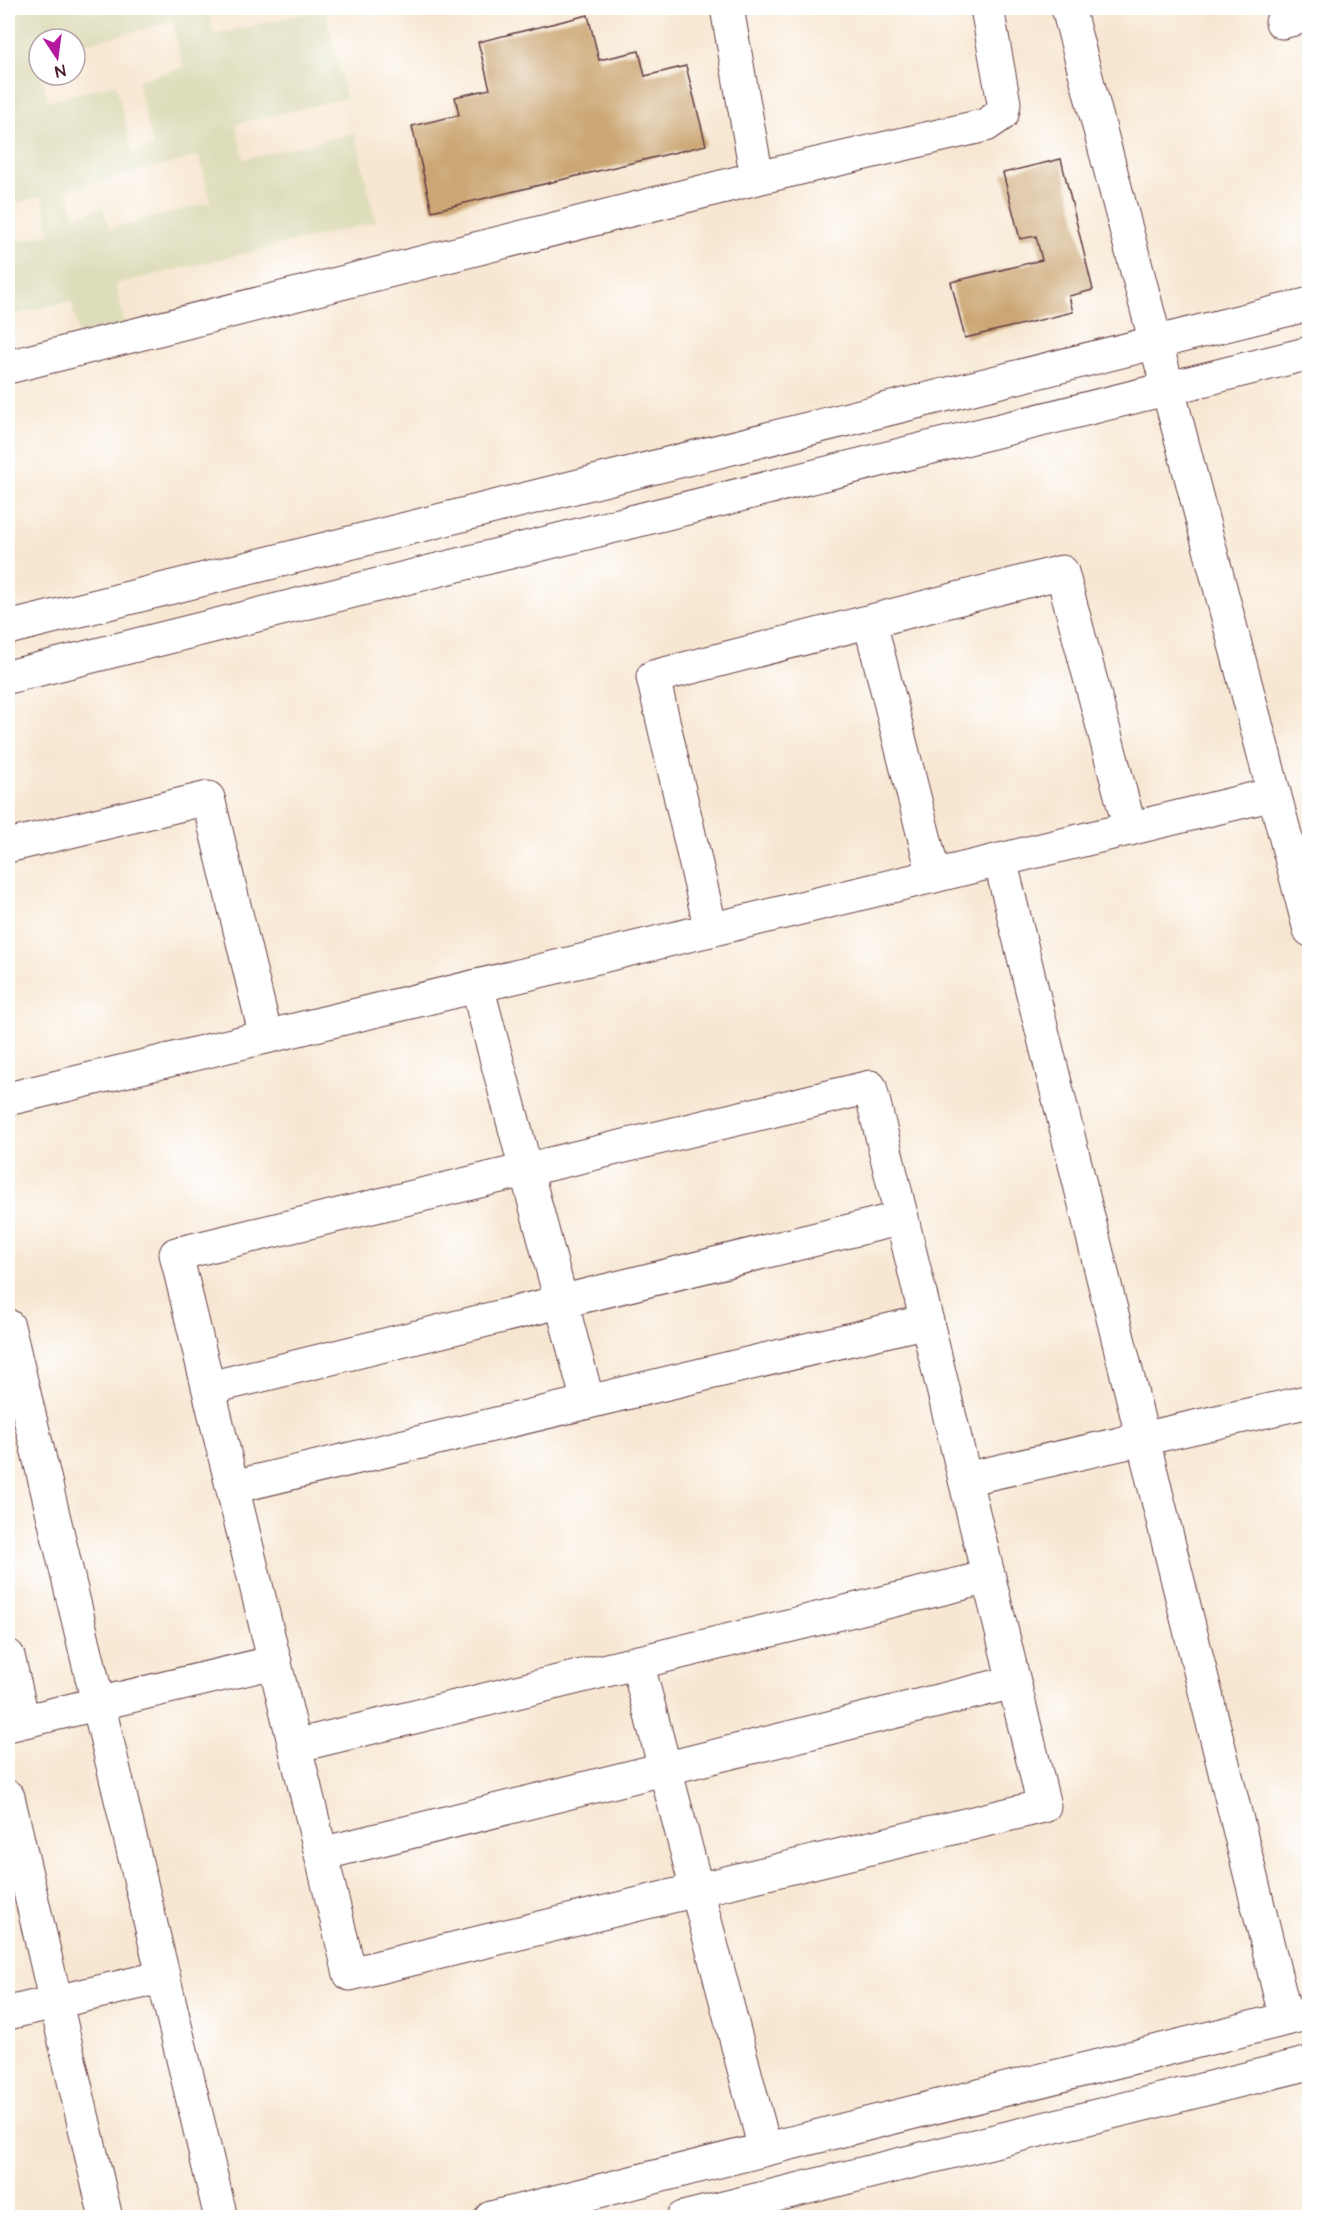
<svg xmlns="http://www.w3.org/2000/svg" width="1317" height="2225" font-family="'Architects Daughter',sans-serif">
<rect width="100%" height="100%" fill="#fff"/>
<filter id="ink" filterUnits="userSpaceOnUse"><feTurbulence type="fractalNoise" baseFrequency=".0167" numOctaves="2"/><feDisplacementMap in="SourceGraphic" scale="12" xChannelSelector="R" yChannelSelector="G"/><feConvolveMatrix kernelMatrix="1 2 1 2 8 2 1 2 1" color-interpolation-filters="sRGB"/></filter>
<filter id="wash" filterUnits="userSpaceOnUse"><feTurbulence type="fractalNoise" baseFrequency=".008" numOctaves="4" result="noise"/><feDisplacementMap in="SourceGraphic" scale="24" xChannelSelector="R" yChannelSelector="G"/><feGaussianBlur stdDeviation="1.35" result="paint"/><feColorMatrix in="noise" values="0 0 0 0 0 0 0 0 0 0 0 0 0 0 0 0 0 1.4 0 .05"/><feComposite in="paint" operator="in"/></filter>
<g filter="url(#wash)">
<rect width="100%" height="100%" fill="#f7e7d2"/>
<path fill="#deddbb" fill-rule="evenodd" d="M8,8H207L214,35L325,9L346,98L236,124L244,159L355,133L376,222L116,284L125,325L79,336L71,301L8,316V244L50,233L42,196L8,205V130L10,129ZM172,22L184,68L137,80L153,147L132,152L116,84L48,101L42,75H39V39H75V46ZM199,156L211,202L110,229L103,208L74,216L68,190Z"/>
<g id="blocks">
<g fill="#cca775">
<polygon points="588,15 599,60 639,51 645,76 686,66 706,145 432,211 412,126 459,115 455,97 490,89 478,42"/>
<polygon points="1061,159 1093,290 1069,296 1073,312 965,338 951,282 1042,260 1036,236 1020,239 1003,173"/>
</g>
</g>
</g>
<g filter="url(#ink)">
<use href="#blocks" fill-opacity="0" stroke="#643d44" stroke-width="1.5"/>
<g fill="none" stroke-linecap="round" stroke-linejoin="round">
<g stroke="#643d44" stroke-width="35">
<g id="minor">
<polyline points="727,8 757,178"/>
<polyline points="1068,8 1310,930"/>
<polyline points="1282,22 1310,15"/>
<polyline points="8,367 757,178 986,125 1002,114 1004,103 987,8"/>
<polyline points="870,622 934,876"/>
<polyline points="8,628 1310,304"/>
<polyline points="8,677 1310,353"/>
<polyline points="8,846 208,798 266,1037"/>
<polyline points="1000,860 1286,2019"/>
<polyline points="711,930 653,677 1062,572 1130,829"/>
<polyline points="477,986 588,1402"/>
<polygon points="870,1087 1044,1806 350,1974 176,1254"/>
<polyline points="8,1099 1274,794"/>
<polyline points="8,1326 221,2218"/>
<polyline points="209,1388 902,1218"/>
<polyline points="965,1479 1310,1401"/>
<polyline points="233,1487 927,1321"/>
<polyline points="8,1656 23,1721"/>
<polyline points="637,1662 765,2149"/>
<polyline points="8,1725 275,1662"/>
<polyline points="295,1746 989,1577"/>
<polyline points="8,1797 106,2218"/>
<polyline points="321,1854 1014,1682"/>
<polyline points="8,2013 163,1977"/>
</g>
</g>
<g stroke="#643d44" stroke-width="35">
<g id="major">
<polyline points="491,2218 1310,2013"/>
<polyline points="683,2218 1310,2063"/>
</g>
</g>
<use href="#minor" stroke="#fff" stroke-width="33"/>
<use href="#major" stroke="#fff" stroke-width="33"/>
</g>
</g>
<rect width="1317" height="2225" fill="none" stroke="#fff" stroke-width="30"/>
<g transform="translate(57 57) rotate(167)"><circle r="28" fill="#ffffff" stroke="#b7a5aa" stroke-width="1.5"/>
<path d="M0-4.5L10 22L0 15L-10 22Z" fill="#b5179e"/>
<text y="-9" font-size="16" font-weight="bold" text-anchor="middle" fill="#4a1f2b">N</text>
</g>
</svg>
